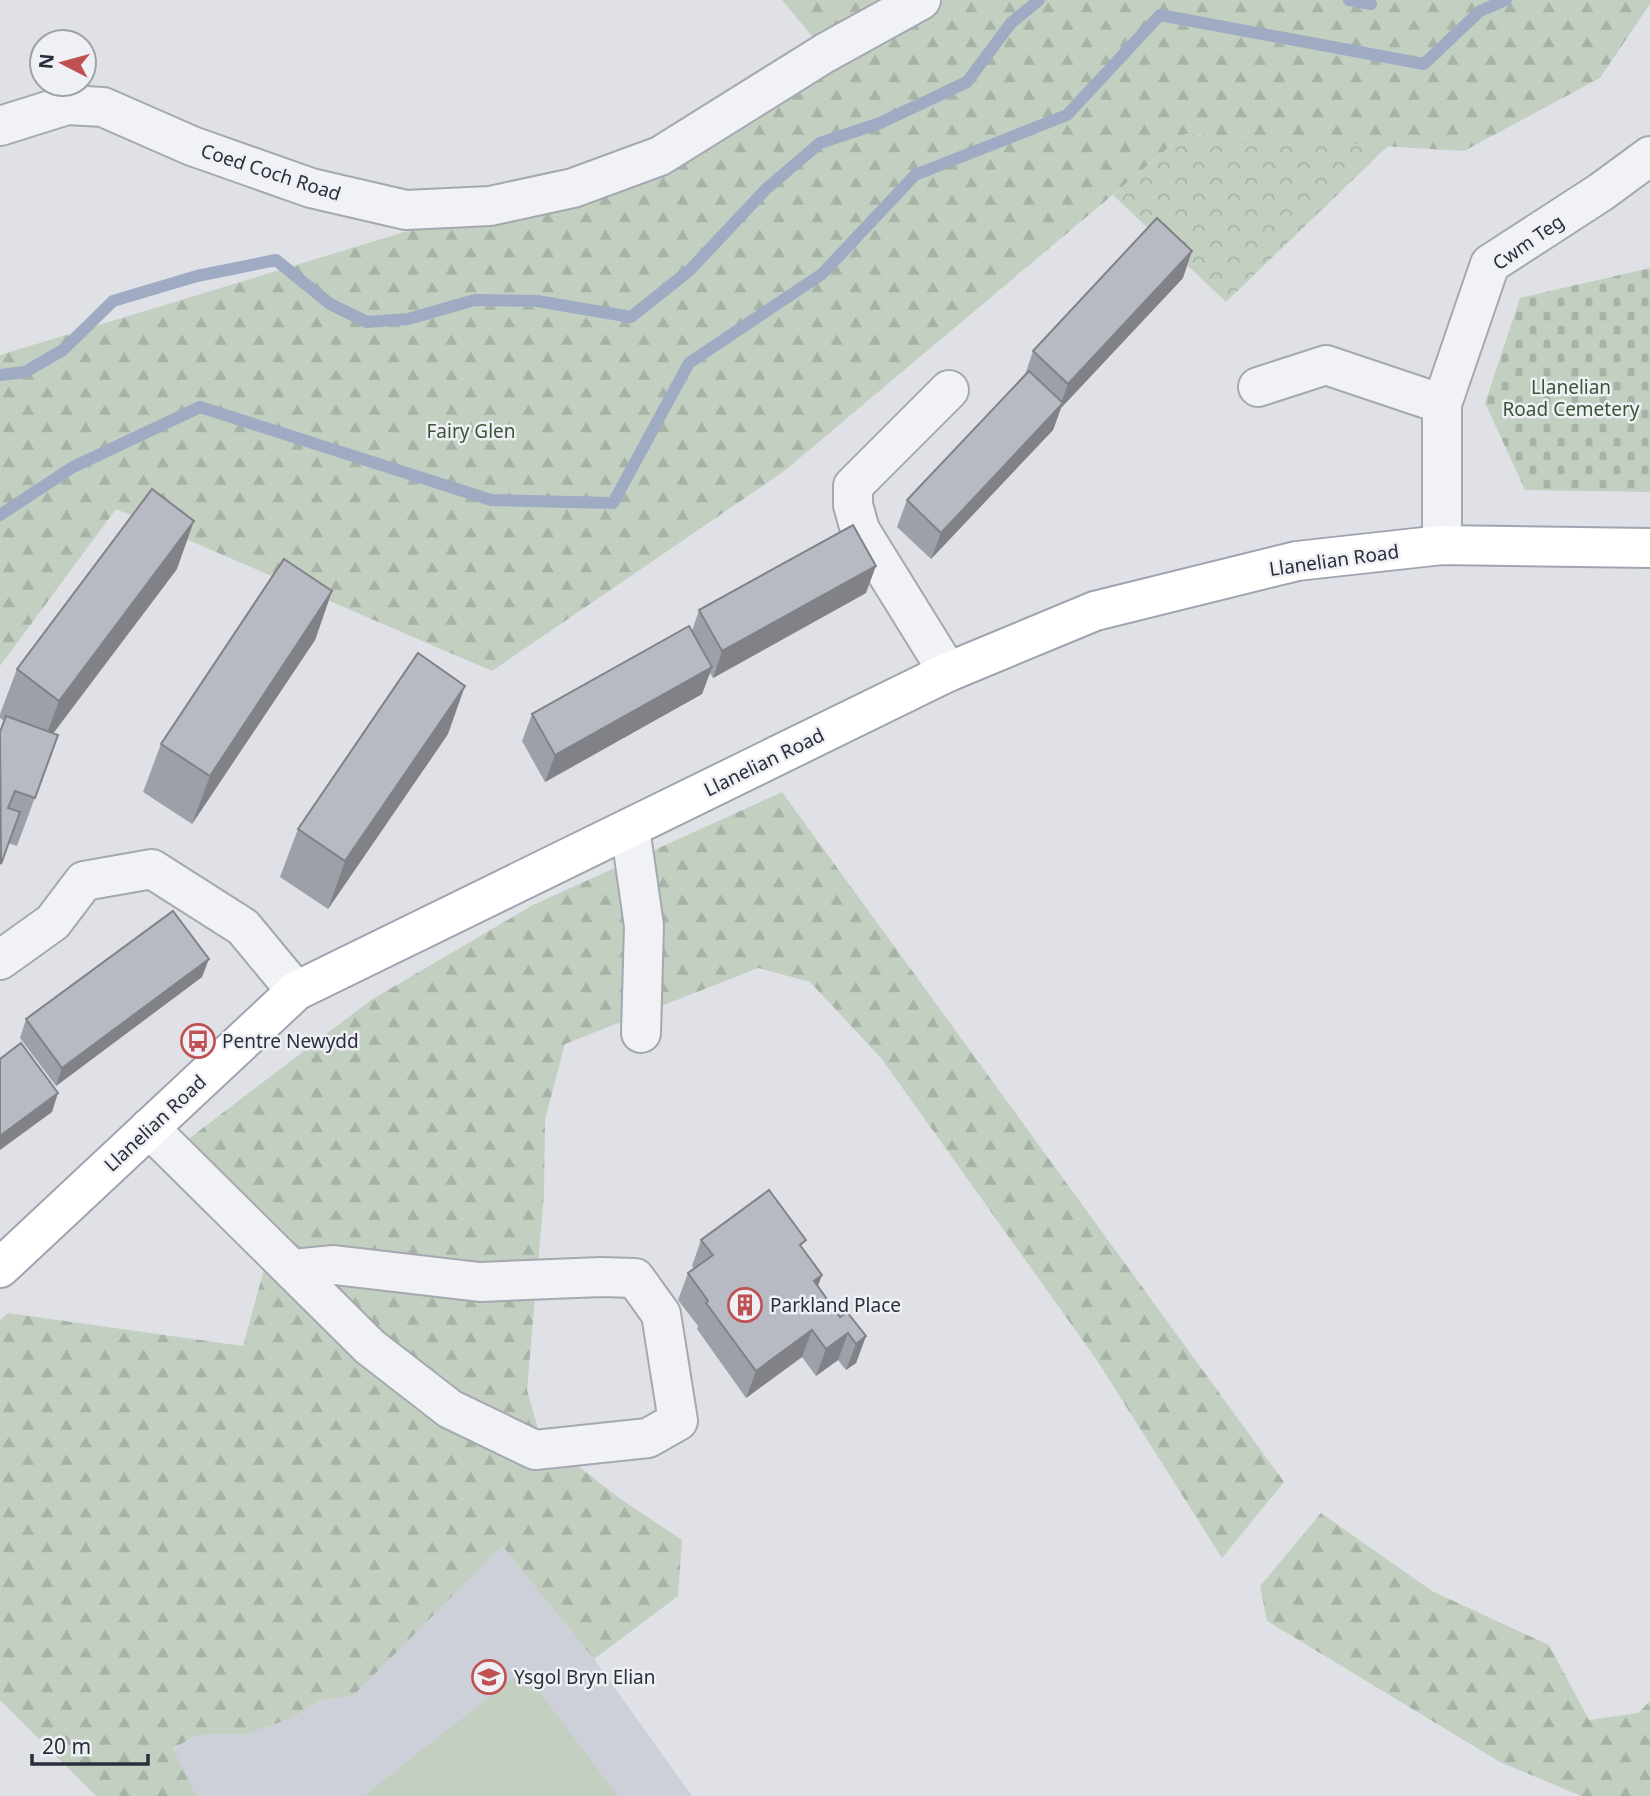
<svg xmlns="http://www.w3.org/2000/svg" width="1650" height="1796" font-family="'Noto Sans',sans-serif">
<defs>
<pattern id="forest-firs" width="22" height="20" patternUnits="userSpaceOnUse" patternTransform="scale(1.75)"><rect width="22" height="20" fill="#c3d0c1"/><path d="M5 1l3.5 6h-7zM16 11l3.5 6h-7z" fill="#a8b3a7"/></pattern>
<pattern id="cemetery-stones" width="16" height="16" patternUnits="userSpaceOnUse" patternTransform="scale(1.75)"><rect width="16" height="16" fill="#c3d0c1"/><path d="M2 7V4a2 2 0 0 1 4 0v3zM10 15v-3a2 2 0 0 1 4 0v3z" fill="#a8b3a7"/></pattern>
<pattern id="park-crowns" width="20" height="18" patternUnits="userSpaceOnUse" patternTransform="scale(1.75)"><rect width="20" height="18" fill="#c3d0c1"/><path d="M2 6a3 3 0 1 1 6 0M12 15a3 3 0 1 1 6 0" fill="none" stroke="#a8b3a7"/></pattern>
</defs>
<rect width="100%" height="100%" fill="#dfe1e7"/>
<polygon fill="#cdd0d8" points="502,1546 594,1659 692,1796 197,1796 173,1750 197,1735 247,1734 292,1718 320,1700 353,1696"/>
<polygon fill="#c3d0c1" points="523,1670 618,1796 364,1796"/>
<g fill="url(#forest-firs)">
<polygon points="782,0 1650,0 1650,4 1600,78 1464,151 1185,134 783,472 492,671 116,509 0,666 0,355 490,206 573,188 825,52"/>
<polygon points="782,792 1284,1482 1222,1558 1096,1359 881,1058 810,982 758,968 565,1044 545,1120 544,1195 527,1390 540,1436 619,1498 682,1540 678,1596 594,1659 502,1546 353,1696 320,1700 292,1718 247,1734 197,1735 173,1749 197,1796 96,1796 0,1700 0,1320 8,1313 243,1346 266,1262 178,1147 371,1000 533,905"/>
<polygon points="1321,1513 1432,1591 1549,1645 1589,1720 1638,1713 1650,1701 1650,1796 1581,1796 1500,1762 1267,1621 1260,1586"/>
</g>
<polygon fill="url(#cemetery-stones)" points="1650,268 1650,492 1525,490 1485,403 1520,298"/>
<polygon fill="url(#park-crowns)" points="1185,134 1388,146 1226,302 1113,195"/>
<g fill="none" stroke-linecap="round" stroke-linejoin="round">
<g stroke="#9eabc3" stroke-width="12">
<polyline points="1349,0 1371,4"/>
<polyline points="0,375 25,372 63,350 113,301 197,276 276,260 330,304 367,322 408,319 475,300 537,301 631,317 690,270 766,189 820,143 880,123 967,82 1011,23 1039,0"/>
<polyline points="0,515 73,467 200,407 491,500 613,503 689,363 822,274 915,175 1067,115 1160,15 1424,64 1480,11 1506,0"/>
</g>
<g stroke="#a5a8b0" stroke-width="42">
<g id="minor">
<polyline points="0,126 67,105 103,107 192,146 311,188 406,210 490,206 573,188 660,156 825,53 921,0"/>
<polyline points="1258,387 1326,365 1442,404"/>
<polyline points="1442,545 1442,404 1490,264 1601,192 1650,156"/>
<polyline points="948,672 860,530 853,505 853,486 949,390"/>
<polyline points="630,828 644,926 641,1033"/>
<polyline points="0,960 53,922 84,881 152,869 243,927 296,991"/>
<polyline points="149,1128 370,1347 450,1409 535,1450 648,1438 678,1421 661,1314 635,1278 601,1277 480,1282 334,1265 293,1269"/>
</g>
</g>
<g stroke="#a0a4b1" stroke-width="42">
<polyline id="major" points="0,1268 296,991 948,672 1095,611 1297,561 1442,545 1650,548"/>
</g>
<use href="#minor" stroke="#f1f2f5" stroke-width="38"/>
<use href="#major" stroke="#fff" stroke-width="38"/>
</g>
<g fill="#9da0a8">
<polygon points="1183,278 1061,408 1053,430 931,559 897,527 907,500 1025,375 1033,351"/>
<polygon points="177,569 53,734 58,735 17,846 8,843 0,866 0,732 4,721 0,718 0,714 17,669"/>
<polygon points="332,591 315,640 192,824 143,792 161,744"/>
<polygon points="866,593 713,678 710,673 702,694 545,782 522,741 532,714 692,631 699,610"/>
<polygon points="448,734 328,909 280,877 298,829"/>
<polygon points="202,977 56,1086 20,1038 26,1019"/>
<polygon points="701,1240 803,1249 818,1287 840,1317 866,1336 856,1363 846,1370 838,1360 816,1376 802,1357 746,1398 697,1329 698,1326 678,1300 688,1273 694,1269 692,1266"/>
</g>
<g fill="#808288">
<polygon points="1192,251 1183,278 1061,408 1053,430 931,559 941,533 1060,406 1068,384"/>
<polygon points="194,521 177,569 41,749 59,701"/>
<polygon points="876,566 866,593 713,678 722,651"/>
<polygon points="332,591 315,640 192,824 210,776"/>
<polygon points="712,667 702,694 545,782 555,755"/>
<polygon points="465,686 448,734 328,909 345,861"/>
<polygon points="209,959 202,977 56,1086 62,1068"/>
<polygon points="58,1093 52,1112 0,1150 0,1136"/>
<polygon points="822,1275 812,1302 814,1281"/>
<polygon points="812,1330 802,1357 746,1398 756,1371"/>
<polygon points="848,1333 838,1360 816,1376 826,1349"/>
<polygon points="866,1336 856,1363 846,1370 856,1344"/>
</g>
<g fill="#b7bac3" stroke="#808288" stroke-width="2">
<polygon points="1157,218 1192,251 1068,384 1033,351"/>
<polygon points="1029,371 1063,403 941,533 907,500"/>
<polygon points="152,489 194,521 59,701 17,669"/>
<polygon points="853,525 876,566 722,651 699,610"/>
<polygon points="284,559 332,591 210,776 161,744"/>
<polygon points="689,626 712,667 555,755 532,714"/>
<polygon points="418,653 465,686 345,861 298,829"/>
<polygon points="6,716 58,735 35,798 15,791 8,808 20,812 1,864 0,732"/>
<polygon points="173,911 209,959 62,1068 26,1019"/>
<polygon points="21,1043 58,1093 0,1136 0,1059"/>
<polygon points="769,1190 806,1240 800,1245 822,1275 814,1281 840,1317 847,1312 866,1336 856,1344 848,1333 826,1349 812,1330 756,1371 706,1303 708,1301 688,1273 713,1255 701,1240"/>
</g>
<defs>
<g id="bus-ring" transform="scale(1.75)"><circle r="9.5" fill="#eef0f4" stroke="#bf5152" stroke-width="1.5"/><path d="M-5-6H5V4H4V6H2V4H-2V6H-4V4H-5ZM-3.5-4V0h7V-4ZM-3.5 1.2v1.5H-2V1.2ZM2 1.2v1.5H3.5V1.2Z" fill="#bf5152"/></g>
<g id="building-ring" transform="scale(1.75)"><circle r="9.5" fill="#eef0f4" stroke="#bf5152" stroke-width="1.5"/><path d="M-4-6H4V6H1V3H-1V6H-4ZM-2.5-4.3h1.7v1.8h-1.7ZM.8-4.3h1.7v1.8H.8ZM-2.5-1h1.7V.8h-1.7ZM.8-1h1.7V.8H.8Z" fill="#bf5152"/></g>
<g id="school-ring" transform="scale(1.75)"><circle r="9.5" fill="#eef0f4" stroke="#bf5152" stroke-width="1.5"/><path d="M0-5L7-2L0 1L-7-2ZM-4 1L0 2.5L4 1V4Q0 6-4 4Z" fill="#bf5152"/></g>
</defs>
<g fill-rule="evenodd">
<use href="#bus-ring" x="198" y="1041"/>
<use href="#building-ring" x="745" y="1305"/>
<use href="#school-ring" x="489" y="1677"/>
</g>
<g text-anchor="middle" stroke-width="5" stroke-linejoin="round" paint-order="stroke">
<g font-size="19" fill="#2a2e3c" stroke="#eef0f4">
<text transform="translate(271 172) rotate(18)" y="7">Coed Coch Road</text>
<text transform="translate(1528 242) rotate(-35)" y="7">Cwm Teg</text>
<text transform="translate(1334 560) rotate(-8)" y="7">Llanelian Road</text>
<text transform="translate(764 762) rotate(-26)" y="7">Llanelian Road</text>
<text transform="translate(155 1123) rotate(-43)" y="7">Llanelian Road</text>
</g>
<g font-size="19" fill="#3a5638" stroke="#eef0f4">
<text x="1571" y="394">Llanelian<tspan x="1571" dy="22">Road Cemetery</tspan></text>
<text x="471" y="438">Fairy Glen</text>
</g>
<g font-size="19" fill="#2a2e3c" stroke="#eef0f4" text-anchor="start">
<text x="222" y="1048">Pentre Newydd</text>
<text x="770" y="1312">Parkland Place</text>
<text x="514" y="1684">Ysgol Bryn Elian</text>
</g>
</g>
<g transform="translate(63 63) rotate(276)"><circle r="33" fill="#eef0f4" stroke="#a0a2aa" stroke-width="2"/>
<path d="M0-5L12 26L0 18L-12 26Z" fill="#bf5152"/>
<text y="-10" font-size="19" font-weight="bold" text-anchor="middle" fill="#2a2e3c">N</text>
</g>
<path d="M32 1754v10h116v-10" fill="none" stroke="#2a2e3c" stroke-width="3.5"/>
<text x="42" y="1754" font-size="21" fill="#2a2e3c" stroke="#eef0f4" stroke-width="5" paint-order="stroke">20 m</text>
</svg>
